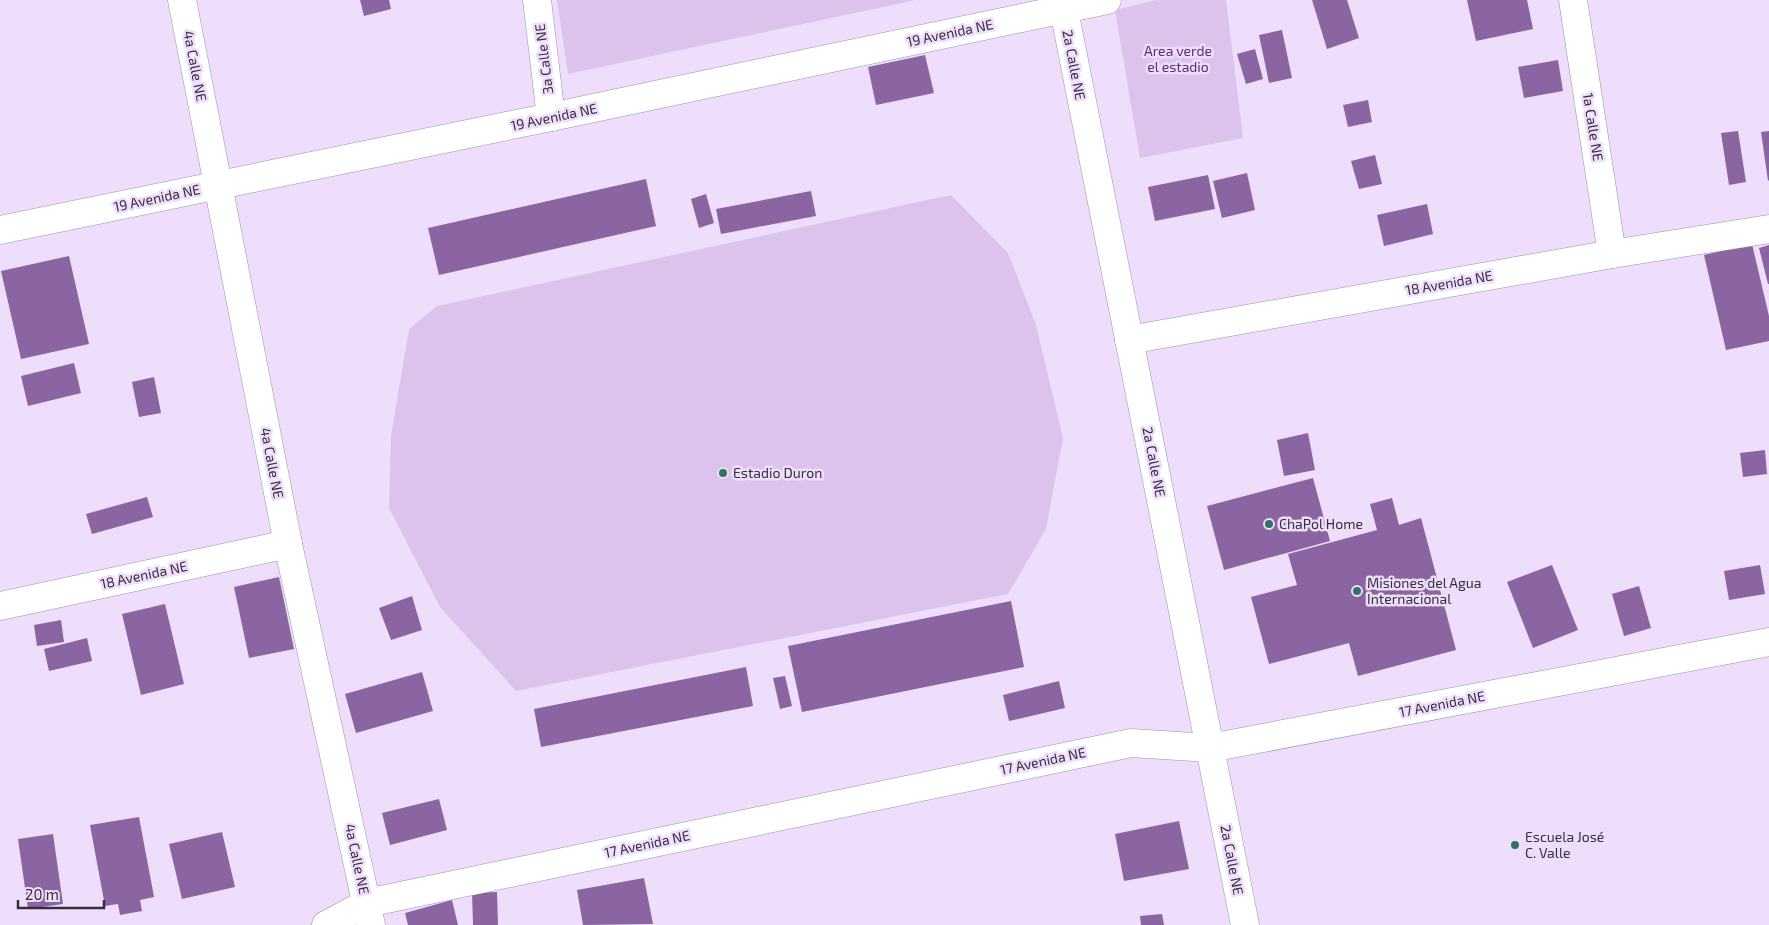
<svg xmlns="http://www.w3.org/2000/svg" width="1769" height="925" font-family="'Exo 2',sans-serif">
<rect width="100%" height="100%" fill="#efdefb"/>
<g fill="#dbc3eb">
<polygon points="557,0 916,0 568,74"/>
<polygon points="1156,0 1226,0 1243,138 1140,158 1115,10"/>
<polygon points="951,195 1008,253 1036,325 1063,438 1046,529 1008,594 516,691 440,607 389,508 391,436 409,329 437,306"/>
</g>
<g fill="#8a65a1">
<polygon points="360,0 389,0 391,9 364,16"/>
<polygon points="1312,0 1347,0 1359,38 1327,49"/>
<polygon points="1467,0 1527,0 1533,29 1476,41"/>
<polygon points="1282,30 1292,78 1269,83 1259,35"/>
<polygon points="1255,49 1263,79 1246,84 1237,54"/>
<polygon points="925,55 934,93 876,105 868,67"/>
<polygon points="1558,60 1563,91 1524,98 1518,67"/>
<polygon points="1368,100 1372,122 1348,127 1343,105"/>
<polygon points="1738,131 1746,182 1729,185 1721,133"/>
<polygon points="1769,131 1769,180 1768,181 1761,132"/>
<polygon points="1375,155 1382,184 1359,189 1351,161"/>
<polygon points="1247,173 1255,210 1222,218 1213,181"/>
<polygon points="1208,175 1215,209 1155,221 1148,187"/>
<polygon points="646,179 656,226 439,275 428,228"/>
<polygon points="811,191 816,216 721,234 716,209"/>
<polygon points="706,194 714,223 699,228 691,199"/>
<polygon points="1427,204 1433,234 1384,246 1377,215"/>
<polygon points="1752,244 1769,316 1769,341 1726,350 1704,255"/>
<polygon points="1769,245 1769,284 1768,284 1759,248"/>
<polygon points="69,256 89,344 21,359 1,271"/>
<polygon points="74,363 81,393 28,406 21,376"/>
<polygon points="154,377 161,413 139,417 132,382"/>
<polygon points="1308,433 1315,470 1284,476 1277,440"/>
<polygon points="1765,450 1767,474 1743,477 1740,453"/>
<polygon points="1313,478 1330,541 1224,570 1207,506"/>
<polygon points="147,497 153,517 92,534 86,514"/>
<polygon points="1392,498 1399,525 1421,518 1456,650 1358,676 1349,643 1269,664 1251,597 1297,585 1288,554 1377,530 1370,504"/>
<polygon points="1552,565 1578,630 1533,648 1507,582"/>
<polygon points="1760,565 1765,594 1729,600 1724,571"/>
<polygon points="279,577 294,649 249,658 234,587"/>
<polygon points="1639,586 1651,628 1624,636 1612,594"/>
<polygon points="412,596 422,630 391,640 379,608"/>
<polygon points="1011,601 1024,667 802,712 788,646"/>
<polygon points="165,604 184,684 141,695 122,614"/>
<polygon points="61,620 64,642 37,646 34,625"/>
<polygon points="87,638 92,661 49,671 44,649"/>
<polygon points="746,667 753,706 541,747 534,709"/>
<polygon points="422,672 433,711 356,733 345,694"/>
<polygon points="785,676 792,706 780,709 773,678"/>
<polygon points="1059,681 1065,708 1009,721 1003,695"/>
<polygon points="439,799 447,830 390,845 382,813"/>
<polygon points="139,817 154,897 140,900 142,911 120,915 118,904 105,906 90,825"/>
<polygon points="1179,821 1189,869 1124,881 1115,834"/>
<polygon points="222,832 235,887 182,899 169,844"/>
<polygon points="53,834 63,904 28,909 18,839"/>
<polygon points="644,878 653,924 583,925 577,890"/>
<polygon points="497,892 498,925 473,925 472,893"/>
<polygon points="452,900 458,925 408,925 405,913"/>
<polygon points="1162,914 1164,925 1141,925 1140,916"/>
</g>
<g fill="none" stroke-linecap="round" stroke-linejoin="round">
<g stroke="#9f8faa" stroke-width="29">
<g id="minor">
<polyline points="182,0 288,544 371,925"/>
<polyline points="537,0 551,117"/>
<polyline points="1062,0 1245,925"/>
<polyline points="1573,0 1612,254"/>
<polyline points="0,230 551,117 1107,0"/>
<polyline points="1129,340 1612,254 1769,229"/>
<polyline points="0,606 288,544"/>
<polyline points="326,925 367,903 1131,743 1210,748 1769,642"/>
</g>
</g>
<use href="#minor" stroke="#fff" stroke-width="28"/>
</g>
<g fill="#327362" stroke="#efdefb" stroke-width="2">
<circle cx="723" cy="473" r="5"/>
<circle cx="1269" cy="524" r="5"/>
<circle cx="1357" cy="591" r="5"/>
<circle cx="1515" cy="845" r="5"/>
</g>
<g text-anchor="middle" stroke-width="5" stroke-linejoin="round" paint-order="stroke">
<g font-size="14" fill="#37303c" stroke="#efdefb">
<text transform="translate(950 33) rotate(-12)" y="5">19 Avenida NE</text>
<text transform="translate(544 59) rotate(-97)" y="5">3a Calle NE</text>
<text transform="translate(1074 65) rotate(79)" y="5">2a Calle NE</text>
<text transform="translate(195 66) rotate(79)" y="5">4a Calle NE</text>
<text transform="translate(554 117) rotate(-12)" y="5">19 Avenida NE</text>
<text transform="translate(1593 127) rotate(81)" y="5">1a Calle NE</text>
<text transform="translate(157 198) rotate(-12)" y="5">19 Avenida NE</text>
<text transform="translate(1449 283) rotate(-10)" y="5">18 Avenida NE</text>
<text transform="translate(1154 462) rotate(79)" y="5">2a Calle NE</text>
<text transform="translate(272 463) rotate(79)" y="5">4a Calle NE</text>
<text transform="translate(144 575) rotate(-12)" y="5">18 Avenida NE</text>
<text transform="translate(1442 704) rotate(-11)" y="5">17 Avenida NE</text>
<text transform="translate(1043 761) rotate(-12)" y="5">17 Avenida NE</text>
<text transform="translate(647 844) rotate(-12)" y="5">17 Avenida NE</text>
<text transform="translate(357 859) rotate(78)" y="5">4a Calle NE</text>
<text transform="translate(1232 860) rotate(79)" y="5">2a Calle NE</text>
</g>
<g font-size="14" fill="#5d2c77" stroke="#efdefb">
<text x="1178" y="56">Area verde<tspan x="1178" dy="16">el estadio</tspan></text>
</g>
<g font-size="14" fill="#37303c" stroke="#efdefb" text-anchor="start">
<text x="733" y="478">Estadio Duron</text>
<text x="1279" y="529">ChaPol Home</text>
<text x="1367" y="588">Misiones del Agua<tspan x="1367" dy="16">Internacional</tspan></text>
<text x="1525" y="842">Escuela José<tspan x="1525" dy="16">C. Valle</tspan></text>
</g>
</g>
<path d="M18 900v8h86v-8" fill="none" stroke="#37303c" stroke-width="2.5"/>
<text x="25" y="900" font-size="15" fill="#37303c" stroke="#efdefb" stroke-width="4" paint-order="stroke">20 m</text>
</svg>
